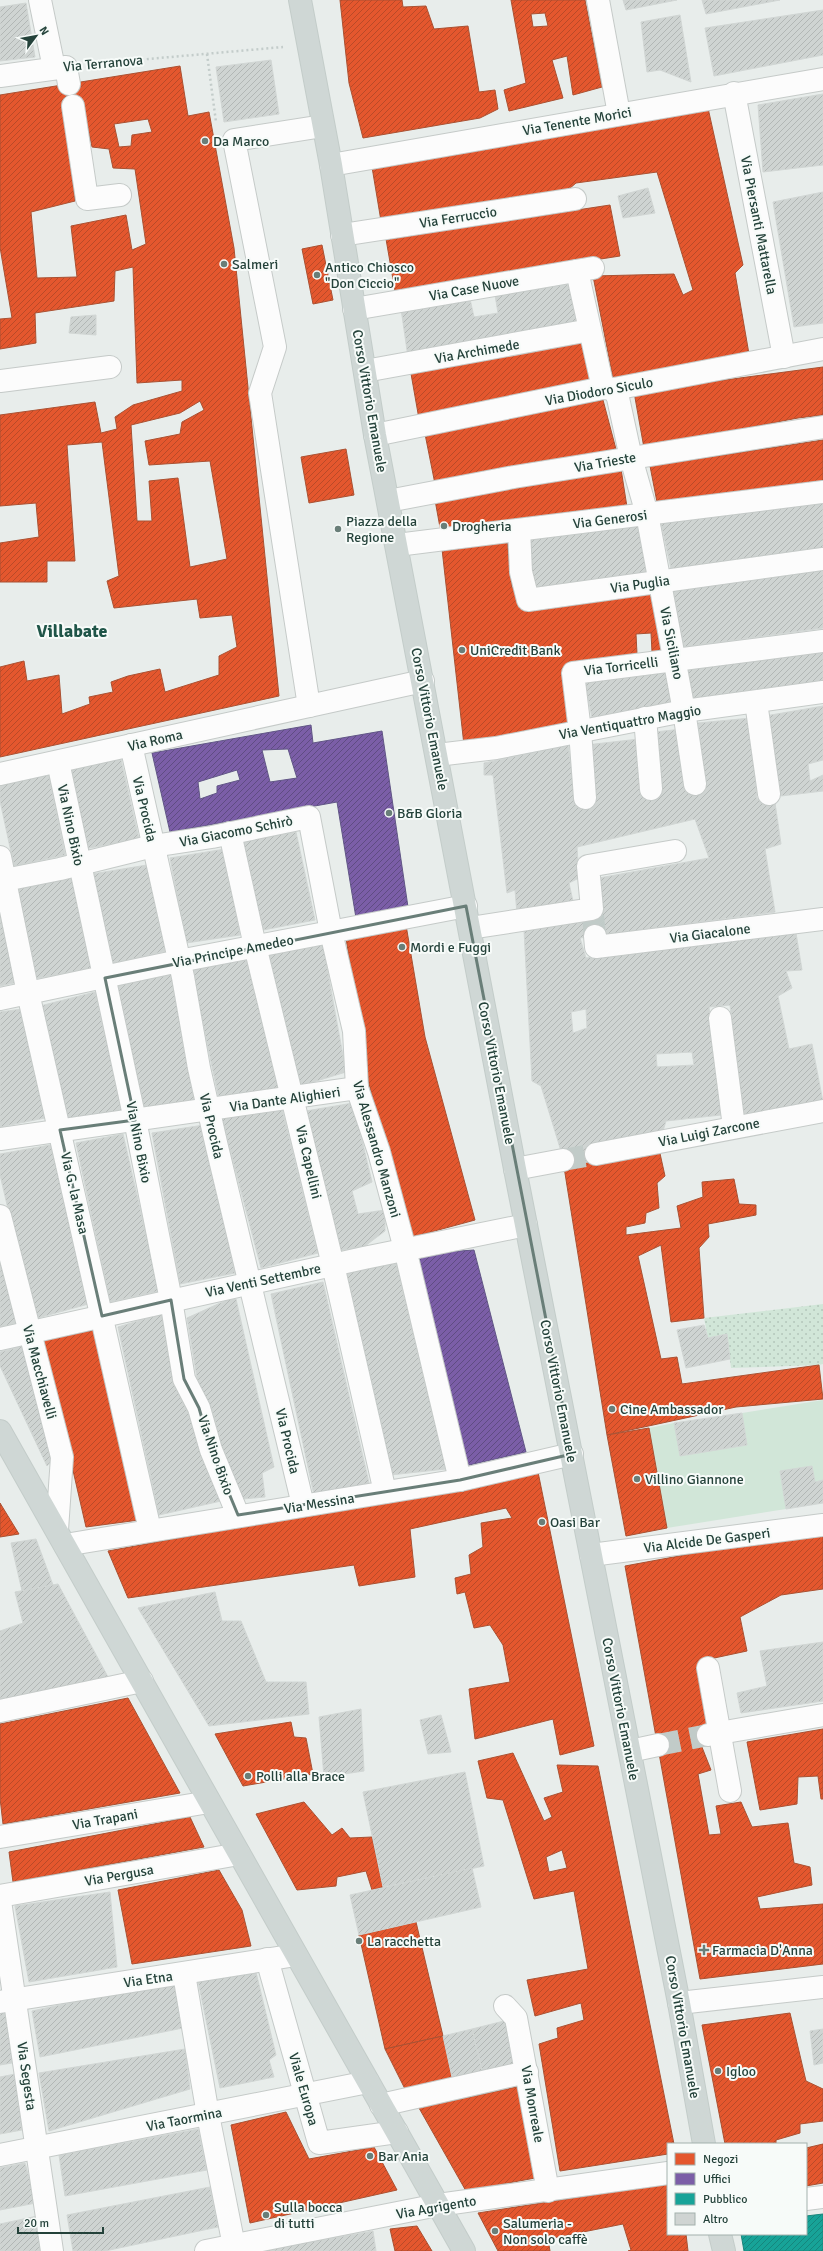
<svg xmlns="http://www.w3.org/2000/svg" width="823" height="2251" font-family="Signika,sans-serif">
<defs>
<pattern id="grass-dots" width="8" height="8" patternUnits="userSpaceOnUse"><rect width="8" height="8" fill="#d1e6d8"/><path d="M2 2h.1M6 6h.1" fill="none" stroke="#b3c6ba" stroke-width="1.8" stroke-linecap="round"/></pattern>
<pattern id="shops-hatch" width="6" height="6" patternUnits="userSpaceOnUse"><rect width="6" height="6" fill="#e4572e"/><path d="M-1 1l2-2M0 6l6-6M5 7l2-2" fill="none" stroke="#b94a28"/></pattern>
<pattern id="offices-hatch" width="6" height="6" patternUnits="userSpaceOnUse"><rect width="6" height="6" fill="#7b5ea7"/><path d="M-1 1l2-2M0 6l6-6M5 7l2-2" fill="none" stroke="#5f4c82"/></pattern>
<pattern id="public-hatch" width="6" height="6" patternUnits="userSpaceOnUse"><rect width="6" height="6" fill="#17a398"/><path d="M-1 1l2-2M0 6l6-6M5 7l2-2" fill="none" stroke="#15867d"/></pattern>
<pattern id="building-hatch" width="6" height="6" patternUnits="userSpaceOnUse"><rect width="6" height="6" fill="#cfd4d2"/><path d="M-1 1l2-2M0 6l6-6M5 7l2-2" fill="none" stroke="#b2b7b5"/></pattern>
</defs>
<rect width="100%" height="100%" fill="#e8edeb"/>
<polygon fill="url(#grass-dots)" points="823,1304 823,1364 819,1365 731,1368 727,1334 708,1338 704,1318"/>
<polygon fill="#d1e6d8" points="823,1400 823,1480 815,1482 780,1472 786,1509 667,1528 649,1428 674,1423 680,1456 747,1445 742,1413"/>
<g fill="url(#shops-hatch)" stroke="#aa5132" fill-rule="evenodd">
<polygon points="340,0 402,0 403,7 426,6 434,29 468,26 479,92 495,90 498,109 480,118 363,138 349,83"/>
<path d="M511,0H585L602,87L573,95L567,56L552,60L563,98L509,111L504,90L526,83ZM545,13L548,26L533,27L531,14Z"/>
<path d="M180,66L188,116L209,112L234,248L279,696L0,757V667L24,661L27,681L59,675L62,714L90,704L89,697L113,692L111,682L128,676L160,669L165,692L219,675V656L237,647L232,615L200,618L197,599L114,608L107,581L119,576L102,442L67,445L75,561H47V582H0V543L39,537L36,503L0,506V415L95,402L101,433L117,429L115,417L133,405L182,391V380L137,383L133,267L115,271L114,301L35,313L36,343L0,349V319L12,318L0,247V95ZM64,106H83L92,147L109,149L113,168L135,169L146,244L132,250L126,215L71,226L77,277L37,278L31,212L75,201ZM148,119L152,132L132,135L131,146L119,147L114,124ZM200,401L204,410L182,422L180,434L145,441L149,465L210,461L227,559L190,567L178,478L149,481L152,521H137L131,425L180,413Z"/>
<polygon points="708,108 743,265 735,273 749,354 651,374 613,378 593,276 674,274 683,295 693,290 657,172 576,183 562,195 381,221 372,167"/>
<polygon points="610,205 620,256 395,291 386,239"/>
<polygon points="322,245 333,300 313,304 302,249"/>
<polygon points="581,341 591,383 419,419 410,368"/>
<polygon points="823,367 823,415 798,418 644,448 634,392"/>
<polygon points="603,400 617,453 435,484 425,434"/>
<polygon points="823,440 823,481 657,502 650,466"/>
<polygon points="346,449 354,495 309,503 301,457"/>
<polygon points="621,469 627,507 441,533 435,500"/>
<polygon points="507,540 512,587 524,605 655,590 666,650 652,652 651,633 636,634 637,654 565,666 571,721 510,739 464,745 442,549"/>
<polygon points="406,925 425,1037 475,1220 409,1238 369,1084 346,938"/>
<polygon points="659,1149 665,1176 657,1183 659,1208 646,1213 645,1223 626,1227 626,1235 681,1228 677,1206 703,1197 702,1182 734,1179 739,1204 756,1205 756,1215 708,1224 709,1237 699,1248 704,1318 671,1322 661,1245 638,1256 661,1359 677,1357 682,1384 819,1365 823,1399 736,1407 607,1435 564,1167"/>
<polygon points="95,1330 139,1520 86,1527 43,1340"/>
<polygon points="649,1428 667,1528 626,1536 607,1435"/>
<polygon points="538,1472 594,1746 560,1755 553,1719 475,1739 469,1689 510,1682 503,1645 490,1625 474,1628 465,1592 457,1594 455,1578 471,1574 469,1555 483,1547 481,1523 512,1518 506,1508 410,1529 415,1577 359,1586 354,1565 128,1598 108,1551"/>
<polygon points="0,1503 19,1534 0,1537"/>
<polygon points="823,1531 823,1589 781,1595 740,1617 747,1651 705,1660 715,1732 698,1737 711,1770 698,1774 709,1835 721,1834 716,1806 741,1802 752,1827 788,1823 794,1863 810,1867 812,1885 757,1897 760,1909 823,1904 823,1964 700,1979 625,1566 787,1536"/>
<polygon points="128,1698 180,1793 3,1824 0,1798 0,1724"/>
<polygon points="291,1722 294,1737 306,1738 313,1774 243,1786 215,1734"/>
<polygon points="823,1729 823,1799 821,1799 818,1776 798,1777 797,1804 760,1810 747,1742"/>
<path d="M513,1753L544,1821L552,1817L544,1798L563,1792L557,1765L598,1766L674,2144H668V2154L560,2171L539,2044L558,2038L557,2028L584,2020L581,2003L535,2016L527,1980L588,1969L574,1891L534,1899L503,1800L487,1798L478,1761ZM562,1850L567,1868L549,1872L546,1857Z"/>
<polygon points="304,1802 332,1835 342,1828 350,1838 372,1837 383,1887 372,1890 366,1871 337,1877 336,1886 297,1890 256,1814"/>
<polygon points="190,1817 204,1847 13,1882 9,1852"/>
<polygon points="219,1870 242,1910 251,1946 132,1964 118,1890"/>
<polygon points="416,1922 443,2036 385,2049 359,1935"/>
<polygon points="790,2013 806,2081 823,2089 823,2121 800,2124 800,2133 776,2140 776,2144 725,2144 702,2025"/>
<polygon points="443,2036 453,2082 407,2093 385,2049"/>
<polygon points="521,2086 535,2178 466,2191 419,2108"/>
<polygon points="286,2112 309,2159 374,2147 397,2190 250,2223 231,2125"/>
<polygon points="823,2144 823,2183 806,2186 806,2148"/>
<polygon points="668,2183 668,2234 686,2234 688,2251 628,2251 631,2250 623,2224 548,2239 550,2251 498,2251 478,2213"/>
<polygon points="417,2226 432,2251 395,2251 390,2229"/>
</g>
<g fill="url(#offices-hatch)" stroke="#615686" fill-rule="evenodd">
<path d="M311,725L313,743L382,731L408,907L356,918L337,802L170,832L152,753ZM288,749L297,778L270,782L262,750ZM237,770L240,780L217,786V793L200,799L198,782Z"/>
<polygon points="474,1250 526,1452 465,1466 418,1254"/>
</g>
<polygon fill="url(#public-hatch)" stroke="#1b867c" points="823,2214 823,2251 744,2251 741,2234 806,2234 806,2216"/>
<g fill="url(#building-hatch)" stroke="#d1d6d4" fill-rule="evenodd">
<polygon points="623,0 677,0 626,10"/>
<polygon points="702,0 780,0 706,14"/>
<polygon points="26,3 35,57 0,61 0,7"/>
<polygon points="823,10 823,55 714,76 705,28"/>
<polygon points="680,15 691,82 660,70 647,72 641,22"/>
<polygon points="271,60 279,114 224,122 216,67"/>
<polygon points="823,94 823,165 763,172 758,105"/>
<polygon points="648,188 655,213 623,218 618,196"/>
<polygon points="823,192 823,323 794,327 773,202"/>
<polygon points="571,284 578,326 408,357 401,309 470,299 474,317 498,313 495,295"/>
<polygon points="96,315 96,335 69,333 71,317"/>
<polygon points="823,502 823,548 671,569 661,523"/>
<polygon points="644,524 654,573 535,591 526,540"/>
<polygon points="823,567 823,628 684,647 672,589"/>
<polygon points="823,651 823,684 692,702 686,670"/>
<polygon points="667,670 675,705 592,718 585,682"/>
<polygon points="823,706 823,760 808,764 810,781 823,775 823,791 781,796 773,768 765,716"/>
<path d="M751,718L757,799L775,803L781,844L765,849L775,912L580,938L586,958L796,933L802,970L786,971L792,988L778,996L789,1049L812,1044L823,1102L743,1119L730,1005L709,1007L721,1115L666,1121L663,1131L561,1151L541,1086L532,1081L524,930L602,915L599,878L709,858L695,819L577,847L579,878L569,883L574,906L517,913L515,890L507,893L493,775H484V763L568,745L577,807L591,805L586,745L639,739L655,732L682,729L705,785L698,723ZM586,1009L587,1028L573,1033L571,1012ZM692,1052L694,1065L657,1067L656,1054Z"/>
<polygon points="120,755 139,839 84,849 69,767"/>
<polygon points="49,773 65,855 14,866 0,801 0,781"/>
<polygon points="296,832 315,920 258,931 239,840"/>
<polygon points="225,849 240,935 186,943 170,858"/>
<polygon points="147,865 166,951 111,964 92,874"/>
<polygon points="73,875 93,968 33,979 14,890"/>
<polygon points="0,899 18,982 0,986"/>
<polygon points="322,940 346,1072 300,1086 267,955"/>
<polygon points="247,960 280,1089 219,1099 191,969"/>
<polygon points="173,974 196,1101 140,1111 114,986"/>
<polygon points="95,992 123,1111 67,1118 40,1006"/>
<polygon points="22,1009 45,1118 0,1127 0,1012"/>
<polygon points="353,1103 372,1182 352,1191 358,1214 385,1210 385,1231 365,1246 337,1251 306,1111"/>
<polygon points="282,1109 318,1253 261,1268 221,1115"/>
<polygon points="204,1125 235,1273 180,1284 152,1133"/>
<polygon points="123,1134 159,1291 110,1302 76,1143"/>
<polygon points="55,1144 92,1303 34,1319 0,1175 0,1154"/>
<polygon points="593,1144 597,1160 564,1167 561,1151"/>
<polygon points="0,1249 17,1323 0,1327"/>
<polygon points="396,1262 446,1469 390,1475 346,1273"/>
<polygon points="323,1282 369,1483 314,1495 271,1294"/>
<polygon points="229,1299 236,1299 274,1467 262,1473 265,1497 243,1499 222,1450 213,1413 197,1378 187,1318"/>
<polygon points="164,1313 180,1391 221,1501 159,1515 118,1327"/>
<polygon points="704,1325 708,1338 727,1334 730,1359 686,1368 677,1330"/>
<polygon points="23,1346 54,1458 47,1466 0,1366 0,1352"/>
<polygon points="742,1413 747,1445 680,1456 674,1423"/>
<polygon points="812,1466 815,1482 823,1480 823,1503 786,1509 780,1471"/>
<polygon points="36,1539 53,1585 22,1591 11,1543"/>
<polygon points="58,1584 108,1677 0,1701 0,1631 23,1623 15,1592"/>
<polygon points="215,1592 222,1621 241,1621 266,1682 306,1682 309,1714 209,1726 138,1608"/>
<polygon points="823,1642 823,1701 741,1713 737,1693 767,1686 760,1651"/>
<polygon points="361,1709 364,1771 324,1777 319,1717"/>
<polygon points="441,1715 451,1752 428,1754 420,1720"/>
<polygon points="465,1772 484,1866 383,1887 363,1792"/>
<polygon points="472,1868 481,1907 359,1935 350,1895"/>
<polygon points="110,1892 117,1967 29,1982 15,1906"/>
<polygon points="255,1968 276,2055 269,2060 274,2077 220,2088 198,1981"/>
<polygon points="176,1980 183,2028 40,2057 32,2011"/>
<polygon points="8,2011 18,2062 0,2065 0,2013"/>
<polygon points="508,2020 519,2066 483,2075 472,2029"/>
<polygon points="472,2029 483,2075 453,2082 443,2036"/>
<polygon points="823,2029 823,2063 814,2065 810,2031"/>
<polygon points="185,2049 190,2089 49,2131 39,2073"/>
<polygon points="15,2074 22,2130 0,2134 0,2077"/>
<polygon points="198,2129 207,2170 65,2196 59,2155"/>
<polygon points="25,2163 36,2203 0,2210 0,2168"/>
<polygon points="210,2187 218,2227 105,2251 73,2251 67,2215"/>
<polygon points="42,2215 47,2251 0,2251 0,2224"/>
<polygon points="373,2231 376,2251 257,2251"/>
</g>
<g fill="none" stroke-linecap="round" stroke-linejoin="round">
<g stroke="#c1cbc8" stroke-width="22" stroke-dasharray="22 11" stroke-linecap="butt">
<polyline points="593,916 595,936"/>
<polyline points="563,1160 596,1154"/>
<polyline points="658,1745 708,1735"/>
</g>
<g stroke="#c5cac8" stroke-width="24">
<g id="minor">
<polyline points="40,0 54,68"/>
<polyline points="598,0 619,114"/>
<polyline points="0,76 66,67 69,84"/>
<polyline points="734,93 784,357"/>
<polyline points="73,106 87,199 120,195"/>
<polyline points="323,126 234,140 275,347 260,393 309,706 423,681"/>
<polyline points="331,165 823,79"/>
<polyline points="342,235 575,199"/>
<polyline points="577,271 603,388"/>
<polyline points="354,309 593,268"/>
<polyline points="365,371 590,330"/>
<polyline points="0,381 110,367"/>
<polyline points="614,389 618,398 631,458 647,514 684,711 695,784"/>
<polyline points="375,435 603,388 614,389 823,349"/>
<polyline points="388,501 514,477 823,427"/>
<polyline points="519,530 521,572 528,600 823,559"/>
<polyline points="397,545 823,492"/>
<polyline points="756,702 769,794"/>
<polyline points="645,718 651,789"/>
<polyline points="131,745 183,977 199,1068 217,1147 303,1505"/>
<polyline points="437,755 496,748 684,711 823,692"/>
<polyline points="58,762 135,1120 171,1300 184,1379 199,1408 211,1450 238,1515"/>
<polyline points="0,774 309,706"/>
<polyline points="585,798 580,731 573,673 823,641"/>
<polyline points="230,833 255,946 333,1265 385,1492"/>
<polyline points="0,857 28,993 150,1530"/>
<polyline points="0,881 60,869 153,846 212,837 309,817 331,932 354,1031 357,1088 379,1152 405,1249 460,1480"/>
<polyline points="470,928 592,909 588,866 675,851"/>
<polyline points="595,936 596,947 823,919"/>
<polyline points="0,999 179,961 466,906"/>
<polyline points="720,1018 734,1127"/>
<polyline points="0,1139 357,1088"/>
<polyline points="596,1154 823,1111"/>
<polyline points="515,1169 563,1160"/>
<polyline points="0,1216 62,1457 57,1530"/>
<polyline points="0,1339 364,1258 526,1225"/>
<polyline points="65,1545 460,1480 572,1454"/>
<polyline points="591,1555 823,1525"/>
<polyline points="708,1668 730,1791"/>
<polyline points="0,1711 142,1681"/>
<polyline points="708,1735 823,1715"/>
<polyline points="630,1751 658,1745"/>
<polyline points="0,1837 209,1802"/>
<polyline points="0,1896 239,1854"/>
<polyline points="0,1901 52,2251"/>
<polyline points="267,1959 319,2143 397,2132"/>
<polyline points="184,1974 208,2115 235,2251"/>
<polyline points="0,2002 296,1955"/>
<polyline points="679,2003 823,1987"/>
<polyline points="505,2006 516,2018 548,2191"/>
<polyline points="381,2105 527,2072"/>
<polyline points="0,2155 368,2082"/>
<polyline points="806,2199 823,2197"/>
<polyline points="206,2251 438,2205 668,2173"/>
</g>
</g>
<g stroke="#c3ccc9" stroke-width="24">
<g id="major">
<polyline points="300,0 331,165 375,435 515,1169 679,2003 704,2144"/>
<polyline points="0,1431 464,2251"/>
<polyline points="720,2234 724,2251"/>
</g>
</g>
<g stroke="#c3ccca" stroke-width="2.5" stroke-dasharray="2 3" stroke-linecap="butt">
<polyline points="207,54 216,122"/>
<polyline points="92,64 283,47"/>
</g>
<use href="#minor" stroke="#fcfcfc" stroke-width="22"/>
<use href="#major" stroke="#cfd7d5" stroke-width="22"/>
</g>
<path fill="none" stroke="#697e78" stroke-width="3" stroke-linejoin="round" d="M466,906L572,1454L460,1480L238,1515L211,1450L199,1408L184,1379L171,1300L102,1316L60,1130L135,1120L105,978Z"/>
<g fill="#697e78" stroke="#f7fbf9" stroke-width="1.5">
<circle cx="205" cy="141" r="4"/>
<circle cx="224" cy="264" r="4"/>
<circle cx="317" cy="275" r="4"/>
<circle cx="444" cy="526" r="4"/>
<circle cx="338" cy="529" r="4"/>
<circle cx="462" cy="650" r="4"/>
<circle cx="389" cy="813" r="4"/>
<circle cx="402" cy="947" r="4"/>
<circle cx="612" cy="1409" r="4"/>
<circle cx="637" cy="1479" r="4"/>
<circle cx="542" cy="1522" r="4"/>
<circle cx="248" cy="1776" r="4"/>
<circle cx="359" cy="1941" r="4"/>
<path d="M702 1944h4v4h4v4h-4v4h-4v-4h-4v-4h4z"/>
<circle cx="718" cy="2071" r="4"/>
<circle cx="370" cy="2156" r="4"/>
<circle cx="266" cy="2215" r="4"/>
<circle cx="495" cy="2231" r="4"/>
</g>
<g text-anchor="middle" stroke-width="4" stroke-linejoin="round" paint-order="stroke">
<g font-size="14" fill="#24423a" stroke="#f7fbf9">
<text transform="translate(103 63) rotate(-5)" y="5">Via Terranova</text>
<text transform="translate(577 121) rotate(-10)" y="5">Via Tenente Morici</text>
<text transform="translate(458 217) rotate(-9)" y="5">Via Ferruccio</text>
<text transform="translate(759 225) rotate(79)" y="5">Via Piersanti Mattarella</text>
<text transform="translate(474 288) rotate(-10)" y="5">Via Case Nuove</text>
<text transform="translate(477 351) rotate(-10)" y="5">Via Archimede</text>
<text transform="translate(599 391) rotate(-10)" y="5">Via Diodoro Siculo</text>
<text transform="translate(370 401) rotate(80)" y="5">Corso Vittorio Emanuele</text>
<text transform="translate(605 462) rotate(-10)" y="5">Via Trieste</text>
<text transform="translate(610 519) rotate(-7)" y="5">Via Generosi</text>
<text transform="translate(640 584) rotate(-8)" y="5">Via Puglia</text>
<text transform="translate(672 643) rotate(79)" y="5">Via Siciliano</text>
<text transform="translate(621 666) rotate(-7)" y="5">Via Torricelli</text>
<text transform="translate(430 719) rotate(79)" y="5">Corso Vittorio Emanuele</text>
<text transform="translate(630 722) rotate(-10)" y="5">Via Ventiquattro Maggio</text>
<text transform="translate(155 740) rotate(-13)" y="5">Via Roma</text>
<text transform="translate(145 809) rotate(77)" y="5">Via Procida</text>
<text transform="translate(71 825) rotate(78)" y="5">Via Nino Bixio</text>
<text transform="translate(236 831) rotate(-11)" y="5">Via Giacomo Schirò</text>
<text transform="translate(710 933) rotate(-7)" y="5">Via Giacalone</text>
<text transform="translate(233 951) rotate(-11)" y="5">Via Principe Amedeo</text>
<text transform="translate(497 1073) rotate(79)" y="5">Corso Vittorio Emanuele</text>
<text transform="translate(285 1099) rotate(-8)" y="5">Via Dante Alighieri</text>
<text transform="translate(212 1126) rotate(77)" y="5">Via Procida</text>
<text transform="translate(709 1132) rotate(-11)" y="5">Via Luigi Zarcone</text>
<text transform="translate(139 1142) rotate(79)" y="5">Via Nino Bixio</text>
<text transform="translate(377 1149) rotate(74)" y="5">Via Alessandro Manzoni</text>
<text transform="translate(309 1162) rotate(77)" y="5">Via Capellini</text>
<text transform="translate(75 1193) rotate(77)" y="5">Via G. la Masa</text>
<text transform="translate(263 1280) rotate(-12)" y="5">Via Venti Settembre</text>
<text transform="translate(40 1372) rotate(75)" y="5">Via Macchiavelli</text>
<text transform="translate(559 1391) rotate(79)" y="5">Corso Vittorio Emanuele</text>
<text transform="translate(288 1441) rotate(77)" y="5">Via Procida</text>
<text transform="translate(216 1455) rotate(71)" y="5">Via Nino Bixio</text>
<text transform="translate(319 1503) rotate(-9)" y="5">Via Messina</text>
<text transform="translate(707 1540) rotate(-7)" y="5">Via Alcide De Gasperi</text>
<text transform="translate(621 1709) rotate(79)" y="5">Corso Vittorio Emanuele</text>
<text transform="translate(105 1819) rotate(-10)" y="5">Via Trapani</text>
<text transform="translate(119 1875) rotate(-10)" y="5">Via Pergusa</text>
<text transform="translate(148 1979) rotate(-8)" y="5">Via Etna</text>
<text transform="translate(683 2027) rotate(80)" y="5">Corso Vittorio Emanuele</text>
<text transform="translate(27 2076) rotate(82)" y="5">Via Segesta</text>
<text transform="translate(304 2089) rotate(74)" y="5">Viale Europa</text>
<text transform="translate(533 2104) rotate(80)" y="5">Via Monreale</text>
<text transform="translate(184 2119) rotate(-11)" y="5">Via Taormina</text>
<text transform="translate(436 2207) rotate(-10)" y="5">Via Agrigento</text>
</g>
<g font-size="14" fill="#24423a" stroke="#f7fbf9" text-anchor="start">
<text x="213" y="146">Da Marco</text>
<text x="232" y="269">Salmeri</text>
<text x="325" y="272">Antico Chiosco<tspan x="325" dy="16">"Don Ciccio"</tspan></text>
<text x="346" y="526">Piazza della<tspan x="346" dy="16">Regione</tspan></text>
<text x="452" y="531">Drogheria</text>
<text x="470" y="655">UniCredit Bank</text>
<text x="397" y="818">B&amp;B Gloria</text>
<text x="410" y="952">Mordi e Fuggi</text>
<text x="620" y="1414">Cine Ambassador</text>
<text x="645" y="1484">Villino Giannone</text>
<text x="550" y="1527">Oasi Bar</text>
<text x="256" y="1781">Polli alla Brace</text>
<text x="367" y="1946">La racchetta</text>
<text x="712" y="1955">Farmacia D'Anna</text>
<text x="726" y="2076">Igloo</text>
<text x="378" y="2161">Bar Ania</text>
<text x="274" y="2212">Sulla bocca<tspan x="274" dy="16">di tutti</tspan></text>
<text x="503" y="2228">Salumeria -<tspan x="503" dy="16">Non solo caffè</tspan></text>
</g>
<g font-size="18" font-weight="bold" fill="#1f5548" stroke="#f7fbf9">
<text x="72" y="637">Villabate</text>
</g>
</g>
<rect x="667" y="2143" width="140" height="92" fill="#f7fbf9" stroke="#a3b1ad"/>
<rect x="675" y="2153" width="20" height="12" fill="#e4572e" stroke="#a3b1ad"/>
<text x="703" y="2163" font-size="12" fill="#24423a">Negozi</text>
<rect x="675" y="2173" width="20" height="12" fill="#7b5ea7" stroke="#a3b1ad"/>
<text x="703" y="2183" font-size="12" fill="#24423a">Uffici</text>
<rect x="675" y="2193" width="20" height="12" fill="#17a398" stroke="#a3b1ad"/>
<text x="703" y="2203" font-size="12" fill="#24423a">Pubblico</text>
<rect x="675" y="2213" width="20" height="12" fill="#cfd4d2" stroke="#a3b1ad"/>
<text x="703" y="2223" font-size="12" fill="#24423a">Altro</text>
<g transform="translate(36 36) rotate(58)" stroke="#f7fbf9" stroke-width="3" paint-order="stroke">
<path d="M0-3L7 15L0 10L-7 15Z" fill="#24423a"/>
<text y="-6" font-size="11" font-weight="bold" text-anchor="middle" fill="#24423a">N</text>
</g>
<path d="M18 2227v6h85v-6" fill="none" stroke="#24423a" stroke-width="2"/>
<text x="24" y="2227" font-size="12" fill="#24423a" stroke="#f7fbf9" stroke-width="3" paint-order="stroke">20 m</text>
</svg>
